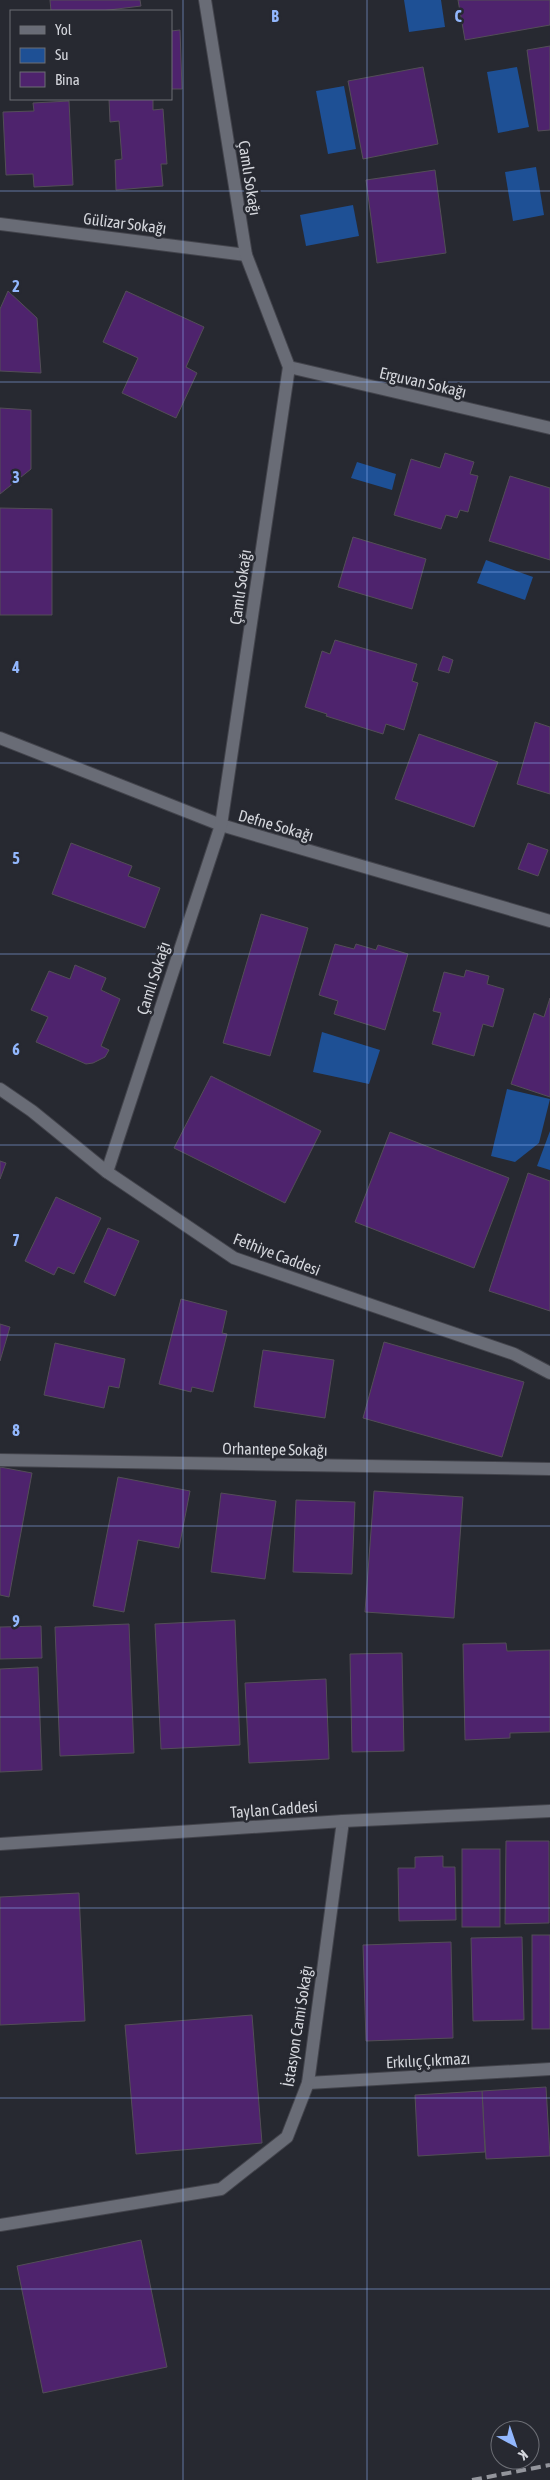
<svg xmlns="http://www.w3.org/2000/svg" width="550" height="2480" font-family="'Asap Condensed',sans-serif">
<rect width="100%" height="100%" fill="#272931"/>
<g fill="#1e5095">
<polygon points="404,0 441,0 445,27 409,32"/>
<polygon points="517,67 529,127 498,133 487,72"/>
<polygon points="344,86 356,149 328,154 316,91"/>
<polygon points="536,167 544,215 513,221 505,172"/>
<polygon points="353,205 359,236 306,246 300,215"/>
<polygon points="357,462 396,474 392,490 351,478"/>
<polygon points="486,560 533,577 525,600 477,583"/>
<polygon points="322,1032 380,1050 369,1084 313,1072"/>
<polygon points="507,1089 550,1099 539,1143 515,1162 491,1156"/>
<polygon points="550,1131 550,1170 537,1166"/>
</g>
<g fill="#4e236d" stroke="#534e57">
<polygon points="50,0 140,0 141,6 101,11 51,11"/>
<polygon points="458,0 550,0 550,25 465,40"/>
<polygon points="180,30 182,89 171,89 171,31"/>
<polygon points="550,46 550,130 538,131 527,50"/>
<polygon points="423,67 438,144 363,159 348,81"/>
<polygon points="109,99 153,99 153,110 163,109 167,164 161,164 163,186 116,190 115,160 122,159 119,121 110,122"/>
<polygon points="69,101 73,185 34,187 33,174 6,175 3,112 34,111 33,103"/>
<polygon points="435,170 446,253 377,263 366,180"/>
<polygon points="8,291 37,318 41,373 0,371 0,309"/>
<polygon points="126,291 204,327 186,367 197,373 176,418 122,393 138,358 103,342"/>
<polygon points="0,408 31,410 31,469 0,494"/>
<polygon points="445,453 474,462 470,474 478,476 468,512 460,510 457,518 446,515 441,529 394,515 411,459 440,468"/>
<polygon points="510,476 550,488 550,560 489,541"/>
<polygon points="0,508 52,509 52,615 0,615"/>
<polygon points="353,537 426,559 412,609 338,587"/>
<polygon points="335,640 417,664 412,681 418,683 404,730 386,724 383,734 326,716 327,714 305,707 322,651 330,654"/>
<polygon points="443,656 453,660 449,673 438,670"/>
<polygon points="535,722 550,727 550,794 517,784"/>
<polygon points="419,734 498,762 474,827 395,799"/>
<polygon points="71,843 132,866 128,876 160,888 145,928 52,894"/>
<polygon points="528,843 548,850 538,876 518,869"/>
<polygon points="261,914 308,928 270,1056 223,1043"/>
<polygon points="335,944 354,949 356,944 376,950 378,945 408,954 385,1030 334,1014 338,1001 319,995"/>
<polygon points="75,965 106,978 101,990 120,999 101,1046 109,1050 105,1057 93,1063 86,1064 36,1042 48,1017 31,1010 49,971 70,979"/>
<polygon points="466,970 489,976 487,984 504,989 493,1027 483,1024 474,1056 432,1044 441,1013 433,1011 444,972 464,977"/>
<polygon points="550,998 550,1097 511,1084 534,1013 544,1017"/>
<polygon points="211,1076 321,1131 285,1203 174,1148"/>
<polygon points="390,1132 509,1178 474,1268 355,1222"/>
<polygon points="0,1161 6,1163 0,1179"/>
<polygon points="528,1173 550,1181 550,1311 489,1291"/>
<polygon points="56,1197 101,1218 74,1274 58,1267 54,1275 25,1261"/>
<polygon points="108,1228 139,1241 115,1296 84,1282"/>
<polygon points="181,1299 227,1311 222,1333 227,1334 213,1392 192,1387 191,1392 159,1384"/>
<polygon points="0,1324 10,1327 0,1361"/>
<polygon points="384,1342 524,1382 502,1457 363,1418"/>
<polygon points="55,1343 125,1359 119,1388 109,1386 104,1408 44,1395"/>
<polygon points="263,1350 334,1360 325,1418 254,1407"/>
<polygon points="0,1467 32,1473 9,1597 0,1595"/>
<polygon points="118,1477 190,1491 179,1548 138,1540 124,1612 93,1606"/>
<polygon points="374,1491 463,1497 454,1618 365,1612"/>
<polygon points="221,1493 276,1501 265,1579 211,1572"/>
<polygon points="296,1500 355,1502 352,1574 293,1572"/>
<polygon points="235,1620 240,1745 161,1749 155,1624"/>
<polygon points="129,1624 134,1753 60,1756 55,1627"/>
<polygon points="41,1626 42,1658 0,1659 0,1627"/>
<polygon points="506,1643 507,1651 550,1650 550,1732 510,1733 510,1738 465,1740 463,1644"/>
<polygon points="402,1653 404,1751 352,1752 350,1654"/>
<polygon points="38,1667 42,1770 0,1772 0,1669"/>
<polygon points="326,1679 329,1759 249,1763 245,1683"/>
<polygon points="506,1841 549,1841 549,1923 505,1924"/>
<rect x="462" y="1849" width="38" height="78"/>
<polygon points="443,1856 443,1867 455,1867 456,1920 399,1921 398,1868 415,1868 415,1857"/>
<polygon points="79,1893 85,2021 0,2025 0,1897"/>
<rect x="532" y="1935" width="18" height="94"/>
<polygon points="522,1937 524,2020 473,2021 471,1938"/>
<polygon points="451,1942 453,2038 366,2041 363,1945"/>
<polygon points="252,2015 262,2143 136,2154 125,2025"/>
<polygon points="546,2087 550,2156 486,2159 482,2091"/>
<polygon points="482,2091 485,2152 418,2156 415,2095"/>
<polygon points="141,2240 167,2367 43,2393 17,2266"/>
</g>
<g fill="none" stroke-linecap="round" stroke-linejoin="round">
<g stroke="#43444c" stroke-width="14">
<g id="minor">
<polyline points="0,224 246,255"/>
<polyline points="289,367 550,428"/>
<polyline points="0,738 221,825 550,921"/>
<polyline points="107,1172 221,825 289,367 246,255 205,0"/>
<polyline points="0,1460 550,1469"/>
<polyline points="308,2083 550,2069"/>
<polyline points="0,2225 221,2189 287,2137 308,2083 343,1821"/>
</g>
</g>
<g stroke="#43444c" stroke-width="14">
<g id="tertiary">
<polyline points="0,1089 32,1111 107,1172 234,1258 514,1354 550,1373"/>
<polyline points="0,1844 343,1821 550,1811"/>
</g>
</g>
<use href="#minor" stroke="#696c76" stroke-width="12"/>
<use href="#tertiary" stroke="#696c76" stroke-width="12"/>
<polyline stroke="#93959c" stroke-width="4" stroke-dasharray="10 5" stroke-linecap="butt" points="472,2480 550,2465"/>
</g>
<path fill="none" stroke="#92b7fd" stroke-width="1" stroke-opacity="0.55" d="M183,0V2480M367,0V2480M0,191H550M0,382H550M0,572H550M0,763H550M0,954H550M0,1145H550M0,1335H550M0,1526H550M0,1717H550M0,1908H550M0,2098H550M0,2289H550"/>
<g text-anchor="middle" stroke-width="5" stroke-linejoin="round" paint-order="stroke">
<g font-size="16" fill="#d4d6dc" stroke="#272931">
<text transform="translate(250 178) rotate(81)" y="6">Çamlı Sokağı</text>
<text transform="translate(125 223) rotate(7)" y="6">Gülizar Sokağı</text>
<text transform="translate(423 382) rotate(13)" y="6">Erguvan Sokağı</text>
<text transform="translate(240 587) rotate(-82)" y="6">Çamlı Sokağı</text>
<text transform="translate(276 825) rotate(16)" y="6">Defne Sokağı</text>
<text transform="translate(153 978) rotate(-72)" y="6">Çamlı Sokağı</text>
<text transform="translate(277 1254) rotate(21)" y="6">Fethiye Caddesi</text>
<text transform="translate(275 1449) rotate(1)" y="6">Orhantepe Sokağı</text>
<text transform="translate(274 1809) rotate(-4)" y="6">Taylan Caddesi</text>
<text transform="translate(297 2026) rotate(-81)" y="6">İstasyon Cami Sokağı</text>
<text transform="translate(428 2060) rotate(-3)" y="6">Erkılıç Çıkmazı</text>
</g>
</g>
<g font-size="16" text-anchor="middle" font-weight="bold" fill="#92b7fd" stroke="#272931" stroke-width="5" stroke-linejoin="round" paint-order="stroke">
<text x="275" y="22">B</text>
<text x="458" y="22">C</text>
<text x="16" y="292">2</text>
<text x="16" y="483">3</text>
<text x="16" y="673">4</text>
<text x="16" y="864">5</text>
<text x="16" y="1055">6</text>
<text x="16" y="1246">7</text>
<text x="16" y="1436">8</text>
<text x="16" y="1627">9</text>
</g>
<rect x="10" y="10" width="162" height="90" fill="#272931" stroke="#6c6e75"/>
<rect x="20" y="26" width="25" height="8" fill="#696c76" stroke="#6c6e75"/>
<text x="55" y="35" font-size="15" fill="#d4d6dc">Yol</text>
<rect x="20" y="48" width="25" height="15" fill="#1e5095" stroke="#6c6e75"/>
<text x="55" y="60" font-size="15" fill="#d4d6dc">Su</text>
<rect x="20" y="72" width="25" height="15" fill="#4e236d" stroke="#6c6e75"/>
<text x="55" y="85" font-size="15" fill="#d4d6dc">Bina</text>
<g transform="translate(515 2445) rotate(140)"><circle r="24" fill="#272931" stroke="#6c6e75"/>
<path d="M0-4L9 19L0 12L-9 19Z" fill="#92b7fd"/>
<text y="-8" font-size="14" font-weight="bold" text-anchor="middle" fill="#d4d6dc">K</text>
</g>
</svg>
